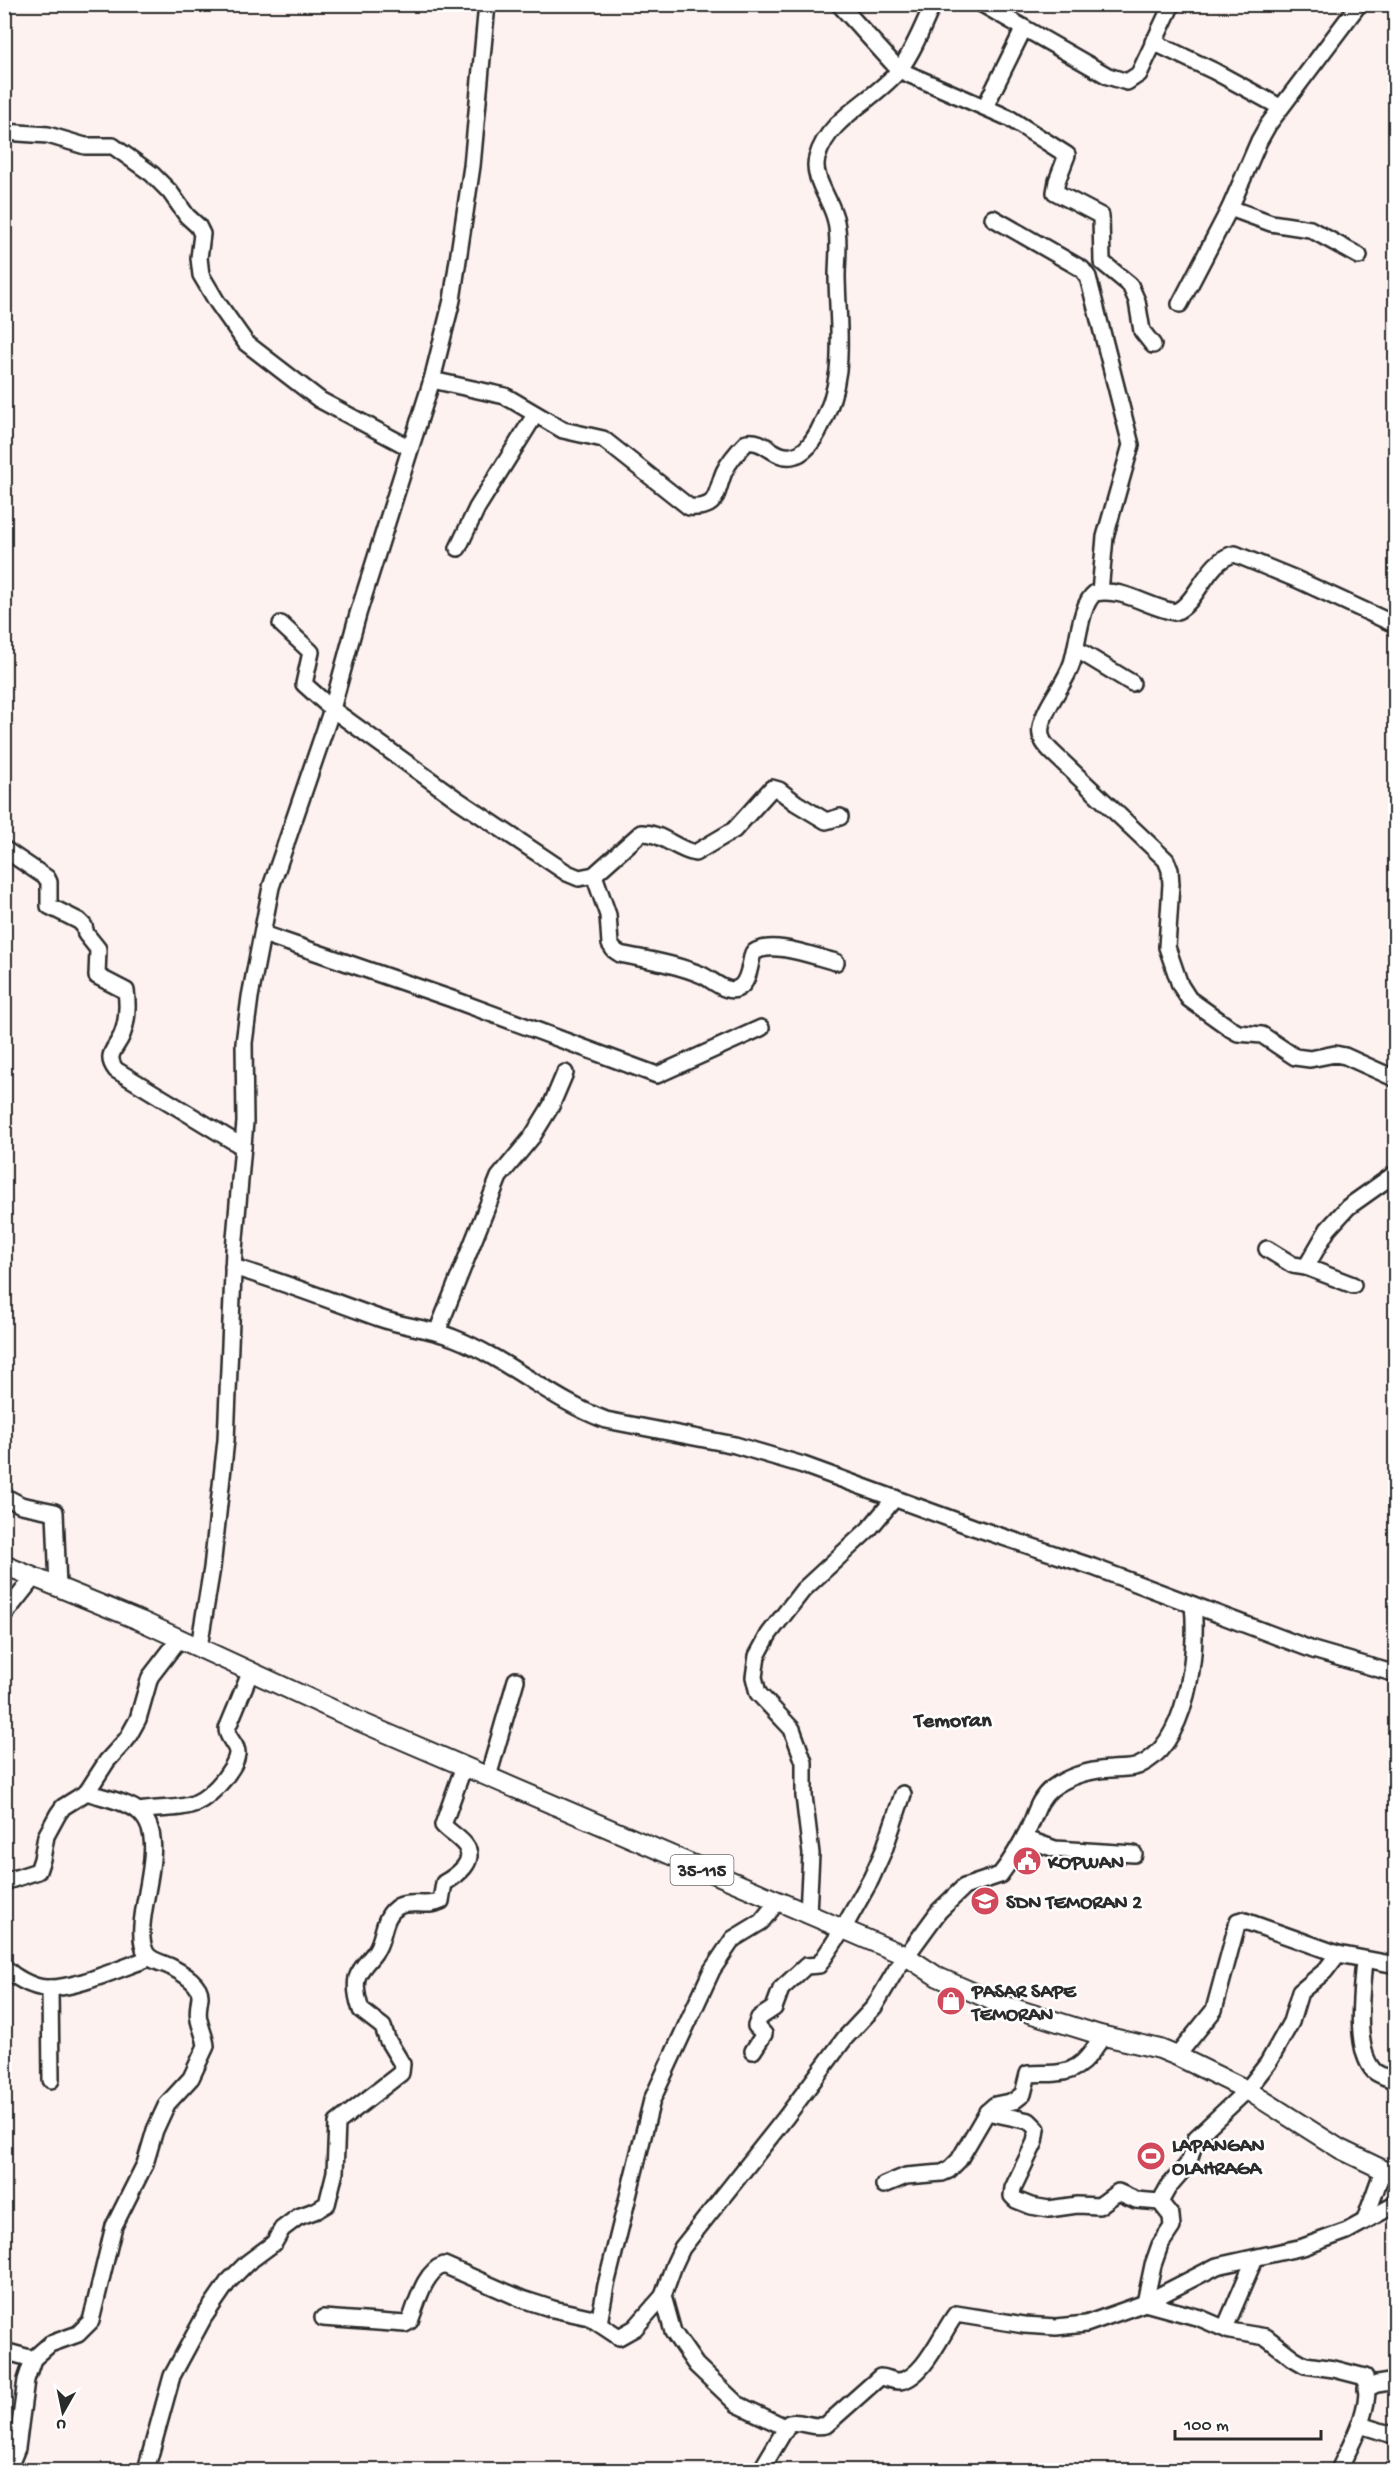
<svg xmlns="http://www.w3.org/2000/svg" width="1400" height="2475" font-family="'Gochi Hand',sans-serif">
<rect width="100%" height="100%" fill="#fef2f1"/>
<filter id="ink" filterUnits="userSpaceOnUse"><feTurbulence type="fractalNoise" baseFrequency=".0167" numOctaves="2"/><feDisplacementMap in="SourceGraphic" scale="12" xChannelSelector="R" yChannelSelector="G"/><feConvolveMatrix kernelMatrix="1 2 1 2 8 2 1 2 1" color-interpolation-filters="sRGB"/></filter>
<g filter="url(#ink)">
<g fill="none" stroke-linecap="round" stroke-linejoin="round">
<g stroke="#2b2b2b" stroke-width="20">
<g id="minor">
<polyline points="839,4 899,70 1009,118 1067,155 1057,181 1055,192 1101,216 1102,262 1130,285 1137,301 1142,331 1153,345"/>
<polyline points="982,4 1108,76 1127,82 1139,74 1172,4"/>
<polyline points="1153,42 1214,71 1280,107"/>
<polyline points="985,107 1024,28"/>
<polyline points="4,132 48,135 85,146 113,146 152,174 170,192 187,216 198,226 202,234 199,258 201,275 217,302 246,343 320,400 410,448"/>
<polyline points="1230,208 1271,223 1310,229 1359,256"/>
<polyline points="993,218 1082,269 1088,277 1131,445 1105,537 1100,592"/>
<polyline points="1180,304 1230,208 1259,141 1268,125 1359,4"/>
<path d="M432,380L505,396L563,430L603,439L689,507C719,509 715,494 724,472C729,461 738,451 747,442C765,439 774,459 792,456C805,454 812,442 818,432C848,377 838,336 837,277C837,258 840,240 836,222C833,202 811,178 817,158C828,117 876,100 900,69C914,50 923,26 933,4"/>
<polyline points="458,548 477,508 535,415"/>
<path d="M281,624L311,652L304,684L332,709L458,800L567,873L579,878L594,875L641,833C661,832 675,849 695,853L734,830L772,788L779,790L796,803L826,821L840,817"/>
<path d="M1396,625L1296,579L1235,554C1207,559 1198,603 1175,612C1149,608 1123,587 1095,593C1080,604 1078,645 1072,663C1065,685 1045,705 1041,727C1039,738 1045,745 1052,752L1166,860L1170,870L1171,884L1167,947L1180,985L1189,999L1231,1029L1238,1033L1262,1035L1295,1057L1310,1059L1335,1054L1345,1056L1396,1079"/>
<polyline points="1076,649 1132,683"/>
<path d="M4,849L47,878L49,882V906L79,921L84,926L86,934L98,949L97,976L126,991C128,1005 127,1022 122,1035C116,1049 104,1055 116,1070L243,1147"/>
<path d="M594,875L608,915L610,944L614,950L620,954C648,960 676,964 702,975C713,980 728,996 740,987C749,981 750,963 753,953C771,939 815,957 836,962"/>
<polyline points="263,934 452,999 657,1075 761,1028"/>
<polyline points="1267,1249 1293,1265 1306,1267 1328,1229 1348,1207 1396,1173"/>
<path d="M233,1267C283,1282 331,1301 379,1318C404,1327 430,1328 454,1338C508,1359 553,1401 606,1420L735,1445L803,1465L973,1527L1093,1567L1313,1650L1396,1674"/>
<polyline points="1306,1267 1353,1285"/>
<polyline points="437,1332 499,1177 532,1137 551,1106 565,1073"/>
<polyline points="4,1496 21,1505 55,1512 58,1587"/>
<polyline points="4,1615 34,1577"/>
<polyline points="199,1647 212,1568 226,1440 234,1250 245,1122 244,1043 250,997 271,887 332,709 358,614 432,380 452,300 472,166 487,4"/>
<polyline points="488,1777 516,1680"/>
<path d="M139,1811C179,1805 195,1815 224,1779C229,1771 236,1764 237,1754C238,1745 227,1739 227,1729L251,1671"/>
<polyline points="1024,1838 1055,1849 1134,1854"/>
<polyline points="4,1882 38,1871 42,1859 46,1836 58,1814 63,1807 87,1792 107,1761 127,1739 138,1719 150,1677 180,1638"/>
<polyline points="808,1913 811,1854 804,1796 804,1762 792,1729 758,1693 754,1677 757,1656 769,1634 803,1590 869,1529 895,1498"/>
<path d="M1338,1954L1325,1971L1300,1992L1291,2022L1268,2063L1247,2090L1196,2138L1188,2164L1169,2186L1160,2202L1171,2216L1172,2227L1160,2245L1153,2265L1145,2303L1200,2318L1230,2331L1266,2337L1293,2358L1305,2365L1334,2369L1365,2377C1374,2405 1350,2446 1339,2470"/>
<path d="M1364,1960C1362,1988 1353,2049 1374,2071C1380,2076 1389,2078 1396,2081"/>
<path d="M4,1967C14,1977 31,1987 46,1988C73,1990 123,1967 150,1958"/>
<polyline points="50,1988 51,2080"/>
<polyline points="753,2051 764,2034 756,2026 759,2018 774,2008 781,1989 806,1966 819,1965 843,1929 871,1879 884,1850 903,1794"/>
<polyline points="1177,2056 1214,2010 1238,1921 1242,1920 1338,1954 1396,1965"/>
<polyline points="987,2112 1029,2121 1037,2129 1035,2142 1013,2188 1012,2196 1016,2200 1031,2206 1049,2209 1077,2205 1099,2206 1118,2192 1136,2200 1160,2202"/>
<path d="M884,2185L906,2176L942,2173L949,2170L959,2160L987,2112L995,2105L1014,2101L1023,2094L1028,2074C1038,2073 1048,2074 1057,2073C1081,2071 1090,2055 1103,2036"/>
<polyline points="1365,2220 1383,2170"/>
<path d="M323,2318L405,2324L410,2321C417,2304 424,2271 444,2265L522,2299L553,2309L589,2317L619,2337L635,2328L663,2296"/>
<polyline points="599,2323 606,2285 652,2100 712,1970 733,1939 761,1922 778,1901"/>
<polyline points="1225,2328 1255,2258"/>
<polyline points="4,2351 33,2359"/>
<polyline points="1366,2389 1377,2384 1396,2381"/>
<polyline points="1360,2425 1396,2436"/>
<path d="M785,2427L737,2404L696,2365L673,2332L663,2296L674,2265L682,2248L786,2117L845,2038L874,2007L896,1970L939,1911L964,1887L1000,1875C1011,1861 1021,1844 1029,1828C1036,1813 1038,1800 1051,1789C1068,1776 1090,1770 1111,1769C1120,1768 1130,1769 1138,1766C1188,1745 1198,1651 1193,1605"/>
<path d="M8,2470L17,2448L26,2380L33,2359L50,2344L78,2334L91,2321L114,2226L145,2164L155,2130L167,2104L191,2078L206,2046C205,2036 201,2029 199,2020C197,2012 199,2005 200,1997C201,1984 184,1974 173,1968C165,1963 151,1962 146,1953C128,1920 175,1840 138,1811C128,1802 100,1797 87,1792"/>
<path d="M146,2470L172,2376L204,2317L228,2282L247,2263L274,2243L282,2229L298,2217L317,2210L327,2204L335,2172L337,2123L401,2073L402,2064L387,2039L383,2027L361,2010C358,2001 355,1988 357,1978C361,1965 373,1958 378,1947C385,1933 383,1915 399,1906C412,1900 427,1908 441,1901L444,1883C456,1876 478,1861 465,1845C459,1837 449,1832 443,1825L464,1766"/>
<path d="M761,2470L789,2423C802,2420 812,2429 826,2425L880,2377C887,2377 891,2381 898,2381C923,2381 943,2330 956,2314L1024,2325L1056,2327L1086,2324L1145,2303L1217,2266L1303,2247L1347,2231L1396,2204"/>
</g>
</g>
<g stroke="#2b2b2b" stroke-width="22">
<polyline id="major" points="4,1565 141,1621 356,1720 906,1956 938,1977 1000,2004 1100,2035 1160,2049 1177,2056 1247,2090 1340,2149 1396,2176"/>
</g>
<use href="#minor" stroke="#fff" stroke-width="15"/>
<use href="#major" stroke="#fff" stroke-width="18"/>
</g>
</g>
<defs>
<g id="civic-disc" transform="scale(1.5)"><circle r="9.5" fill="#d1495b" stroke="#fff"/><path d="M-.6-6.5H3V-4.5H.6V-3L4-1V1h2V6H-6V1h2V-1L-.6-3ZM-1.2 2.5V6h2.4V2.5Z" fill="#fff"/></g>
<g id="school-disc" transform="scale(1.5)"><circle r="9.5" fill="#d1495b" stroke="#fff"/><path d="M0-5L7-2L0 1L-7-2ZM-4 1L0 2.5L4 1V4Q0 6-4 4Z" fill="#fff"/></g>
<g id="shop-disc" transform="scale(1.5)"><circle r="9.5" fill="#d1495b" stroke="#fff"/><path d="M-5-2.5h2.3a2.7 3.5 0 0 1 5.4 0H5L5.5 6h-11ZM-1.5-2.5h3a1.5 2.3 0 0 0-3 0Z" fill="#fff"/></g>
<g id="stadium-disc" transform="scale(1.5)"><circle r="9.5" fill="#d1495b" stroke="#fff"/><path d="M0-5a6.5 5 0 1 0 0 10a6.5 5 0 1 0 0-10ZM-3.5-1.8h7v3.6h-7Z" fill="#fff"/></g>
</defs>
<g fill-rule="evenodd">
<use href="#civic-disc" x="1027" y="1861"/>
<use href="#school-disc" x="985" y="1901"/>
<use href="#shop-disc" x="951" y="2001"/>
<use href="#stadium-disc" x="1151" y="2156"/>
</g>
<g text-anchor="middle" stroke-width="5" stroke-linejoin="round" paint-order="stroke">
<rect fill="#fff" stroke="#6b6b6b" stroke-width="1.5" x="670.5" y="1855" width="63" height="30" rx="4.5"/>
<g font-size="18" font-weight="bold" fill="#2b2b2b">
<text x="702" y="1876">35-115</text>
</g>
<g font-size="20" font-weight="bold" fill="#2b2b2b" stroke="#fff" text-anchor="start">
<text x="1048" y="1868">KOPWAN</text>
<text x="1006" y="1908">SDN TEMORAN 2</text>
<text x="972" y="1997">PASAR SAPE<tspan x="972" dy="23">TEMORAN</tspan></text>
<text x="1172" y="2151">LAPANGAN<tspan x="1172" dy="23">OLAHRAGA</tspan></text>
</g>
<g font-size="22" font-weight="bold" fill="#2b2b2b" stroke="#fff">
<text x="953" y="1726">Temoran</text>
</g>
</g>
<rect width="1400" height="2475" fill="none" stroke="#fff" stroke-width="24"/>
<rect x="12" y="12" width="1376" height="2451" fill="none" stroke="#2b2b2b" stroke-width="2" filter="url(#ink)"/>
<g transform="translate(63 2412) rotate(189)" stroke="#ffffff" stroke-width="4.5" paint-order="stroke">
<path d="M0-4.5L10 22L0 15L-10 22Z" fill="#2b2b2b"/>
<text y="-9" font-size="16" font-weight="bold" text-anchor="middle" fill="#2b2b2b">U</text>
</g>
<path d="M1175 2430v9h146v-9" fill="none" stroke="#2b2b2b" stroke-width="3"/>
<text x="1184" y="2430" font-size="18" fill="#2b2b2b" stroke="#ffffff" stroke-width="4.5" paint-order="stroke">100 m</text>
</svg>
